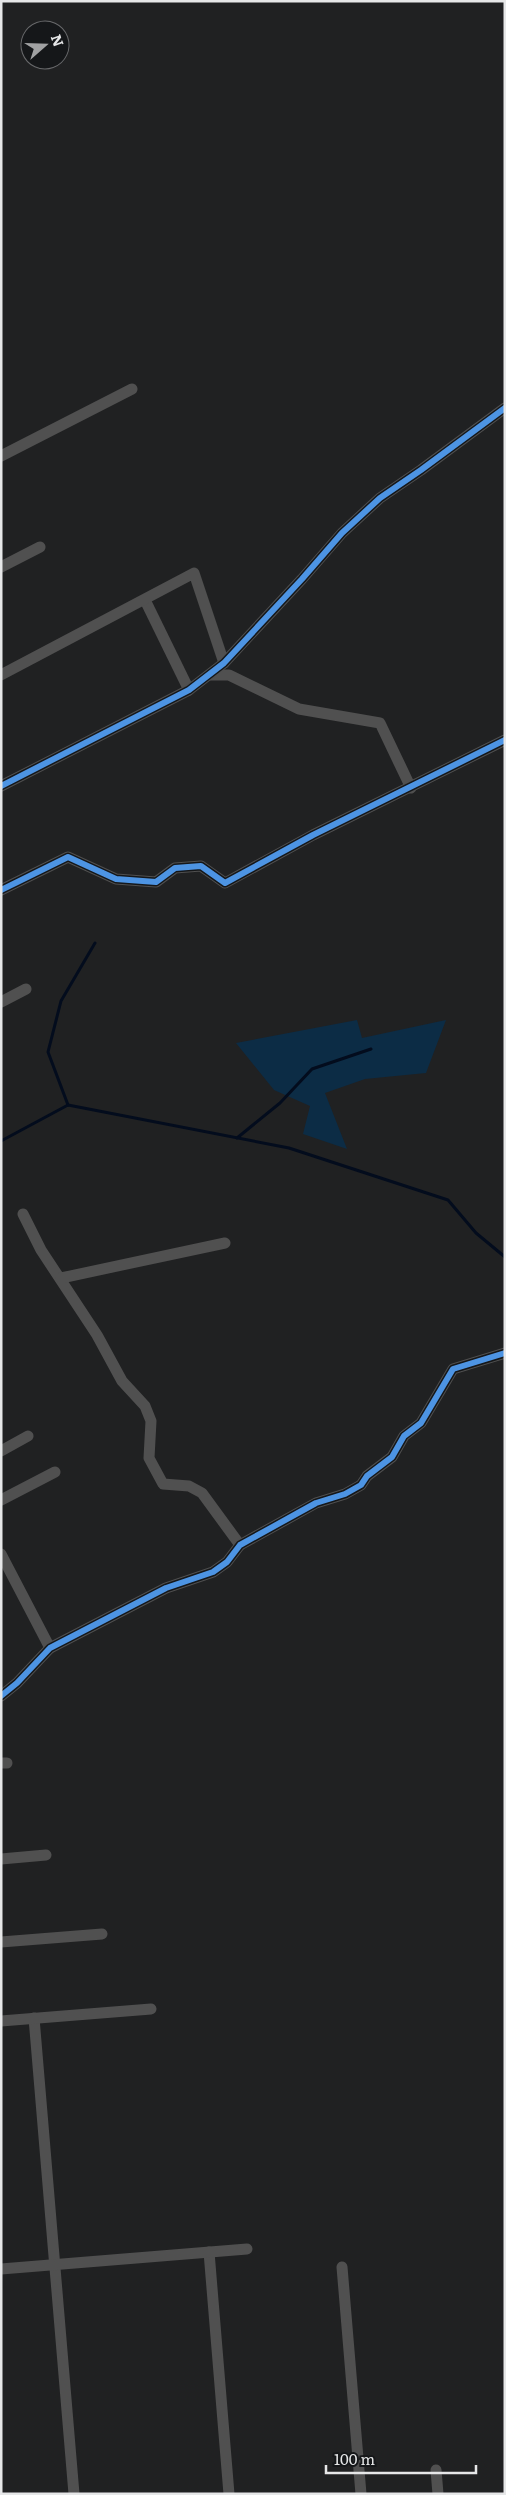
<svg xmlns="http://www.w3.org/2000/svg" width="506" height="2495" font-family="Literata,serif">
<rect width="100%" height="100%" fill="#202122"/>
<polygon fill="#0c2c45" points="357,1020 362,1038 446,1020 426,1073 365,1079 325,1093 347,1149 303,1134 310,1106 274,1090 236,1043"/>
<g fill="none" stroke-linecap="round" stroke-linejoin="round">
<g stroke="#030c1d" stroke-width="3">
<polyline points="68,1105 48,1052 61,1001 95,943"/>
<polyline points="237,1138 280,1103 312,1069 371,1049"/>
<polyline points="1,1141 68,1105 289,1148 448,1200 476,1233 505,1257"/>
</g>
<g stroke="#505050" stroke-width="11">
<polyline points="1,456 132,389"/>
<polyline points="1,567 40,547"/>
<polyline points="145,600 189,690"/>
<polyline points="1,675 194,573 224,663"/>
<polyline points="210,675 229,675 299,709 380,723 411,788"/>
<polyline points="1,786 189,690 224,663 302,579 342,533 380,498 421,470 505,408"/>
<polyline points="1,890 68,857 116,879 156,882 175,868 201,866 225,883 313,835 505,740"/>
<polyline points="1,1002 26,989"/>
<polyline points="23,1214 41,1250 97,1335 122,1381 145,1406 151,1421 149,1458 163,1484 189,1486 202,1493 240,1545"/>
<polyline points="61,1278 225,1243"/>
<polyline points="1,1451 28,1436"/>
<polyline points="1,1500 55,1472"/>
<polyline points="1,1554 50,1648"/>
<polyline points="1,1696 17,1683 50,1648 166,1588 213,1572 227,1562 240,1545 316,1503 345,1494 361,1485 367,1476 392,1457 404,1436 421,1423 453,1369 505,1353"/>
<polyline points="1,1763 7,1763"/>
<polyline points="1,1859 46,1855"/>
<polyline points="1,1942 102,1934"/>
<polyline points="34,2018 74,2494"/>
<polyline points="1,2021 151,2009"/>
<polyline points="209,2252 229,2494"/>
<polyline points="342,2267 361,2494"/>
<polyline points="1,2269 247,2249"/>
<polyline points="436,2470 438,2494"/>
</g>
<g stroke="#151719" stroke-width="9">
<g id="cycleway">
<polyline points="1,786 189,690 224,663 302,579 342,533 380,498 421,470 505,408"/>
<polyline points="1,890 68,857 116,879 156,882 175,868 201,866 225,883 313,835 505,740"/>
<polyline points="1,1696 17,1683 50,1648 166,1588 213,1572 227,1562 240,1545 316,1503 345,1494 361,1485 367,1476 392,1457 404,1436 421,1423 453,1369 505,1353"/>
</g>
</g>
<use href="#cycleway" stroke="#4d94e3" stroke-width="6"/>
</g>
<rect width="506" height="2495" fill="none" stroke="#e6e7e8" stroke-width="5"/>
<g transform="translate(45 45) rotate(70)"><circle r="24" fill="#151719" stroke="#696a6c"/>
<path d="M0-4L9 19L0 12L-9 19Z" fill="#a1a2a3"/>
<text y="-8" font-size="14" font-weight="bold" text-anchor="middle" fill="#e6e7e8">N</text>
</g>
<path d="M326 2465v8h150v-8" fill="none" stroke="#e6e7e8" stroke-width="2.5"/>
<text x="334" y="2465" font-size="15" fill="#e6e7e8" stroke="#151719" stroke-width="4" paint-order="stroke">100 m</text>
</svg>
